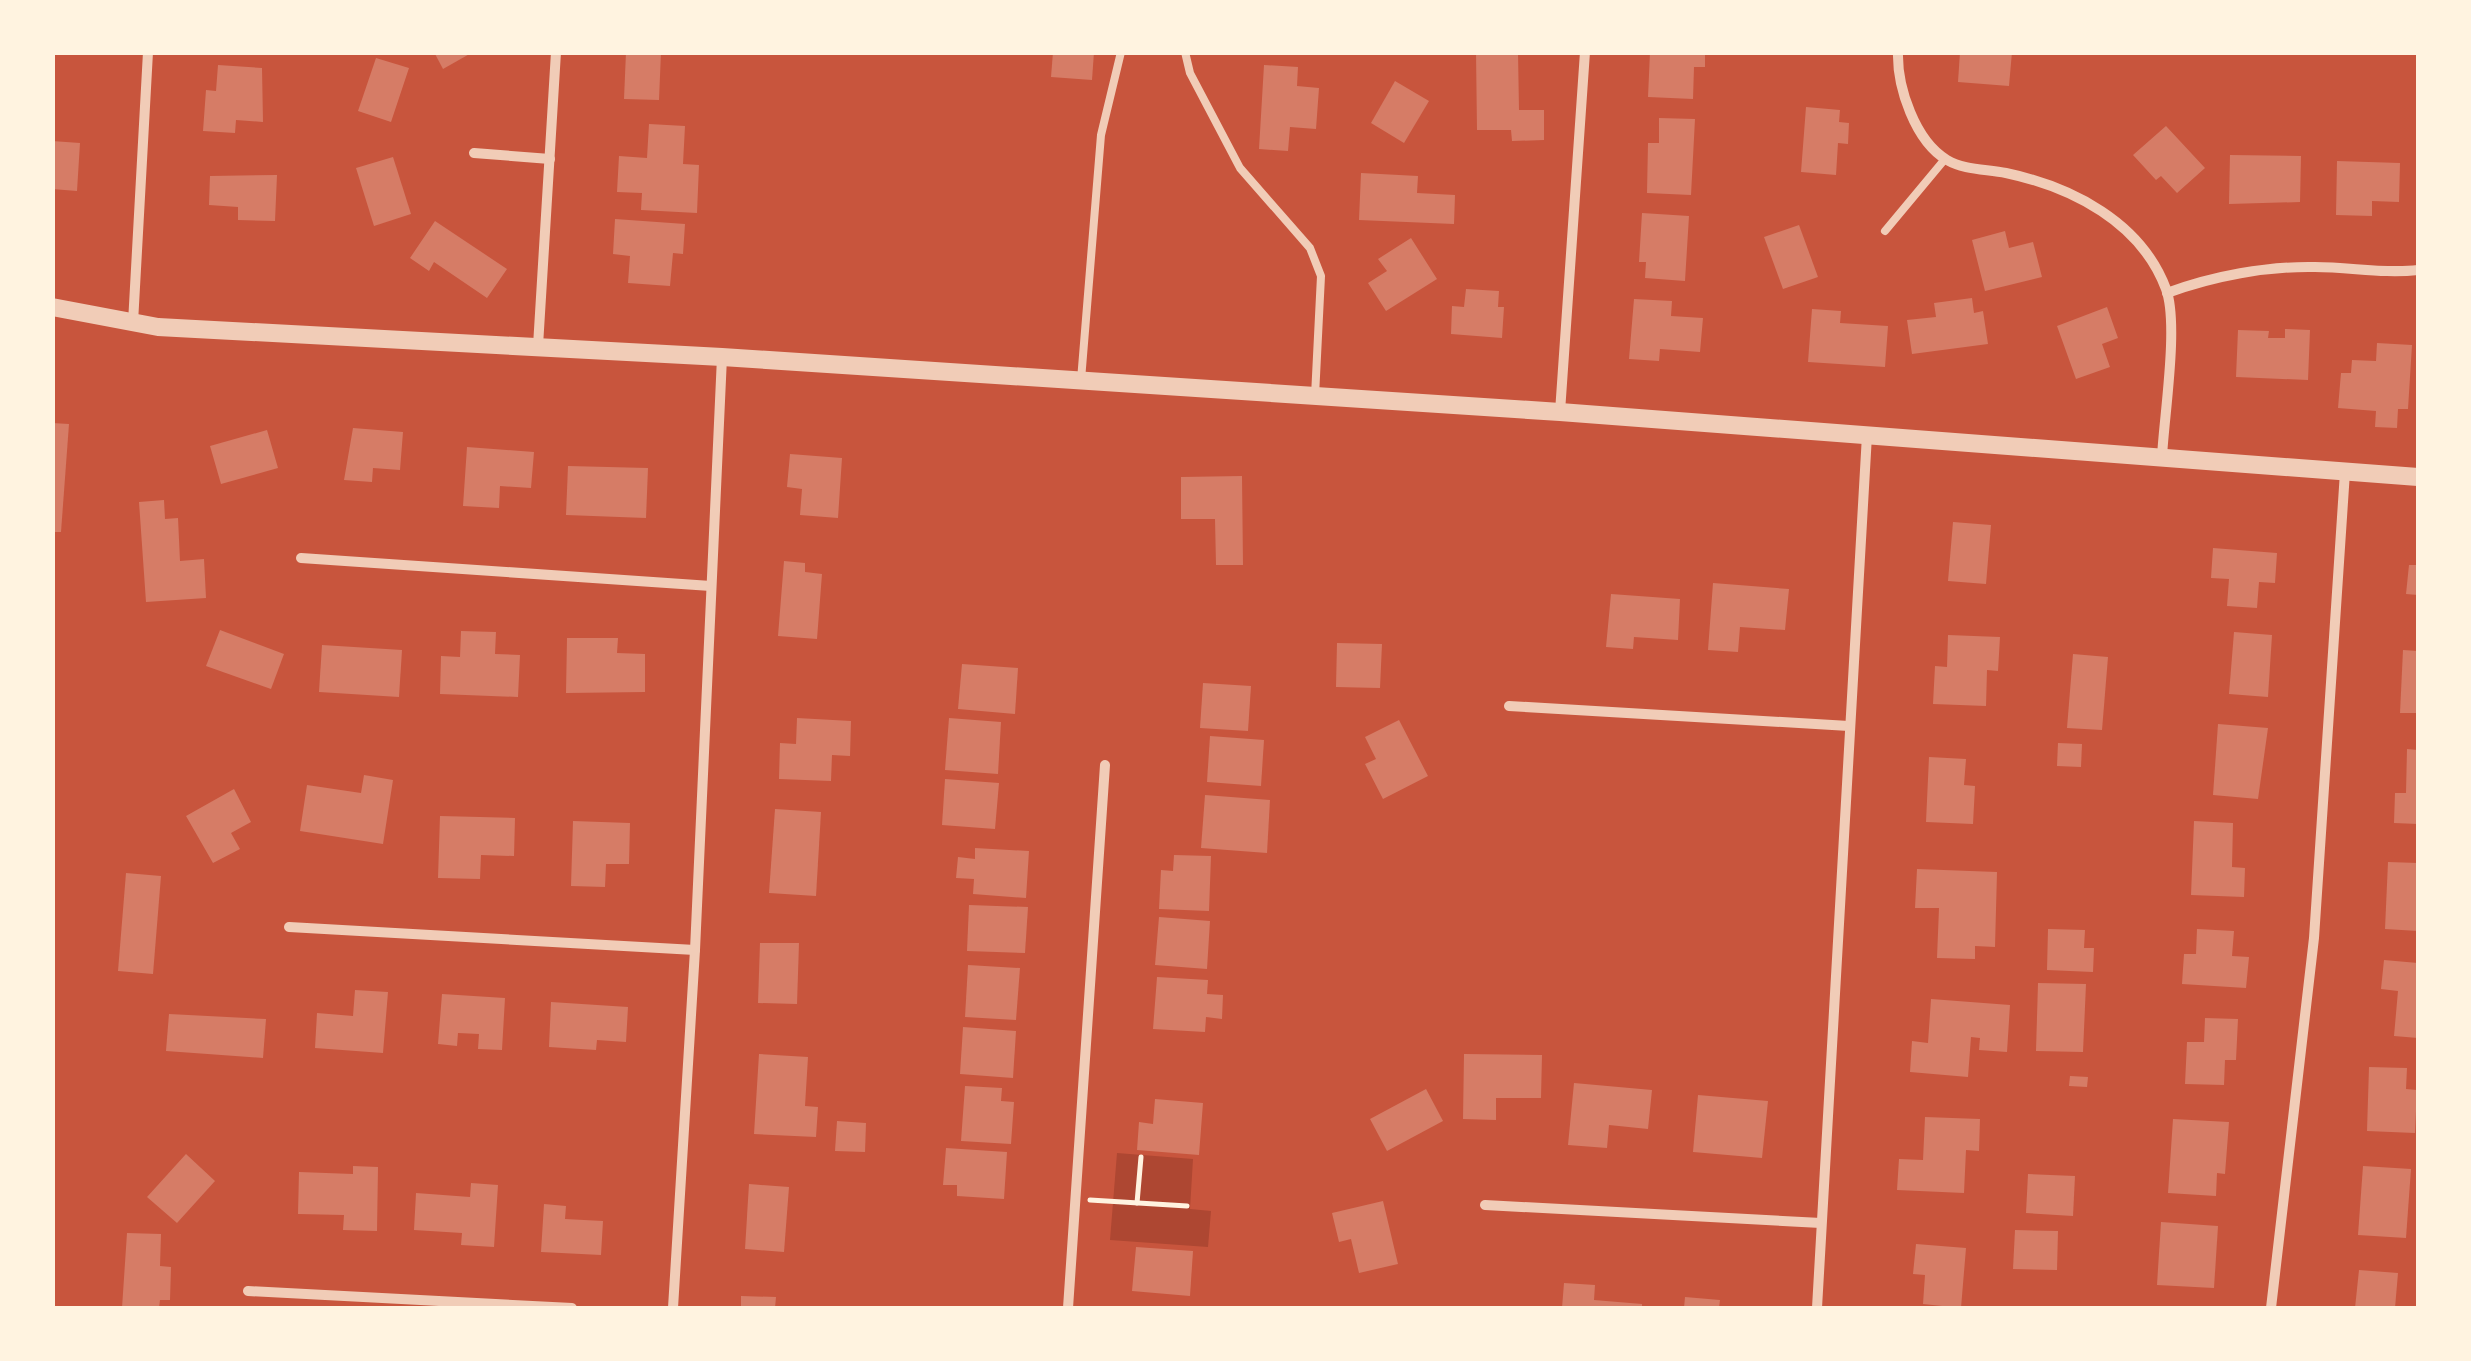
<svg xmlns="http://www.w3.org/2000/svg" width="2471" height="1361" font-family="'Alegreya Sans',sans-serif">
<rect width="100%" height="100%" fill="#c8553d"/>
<polygon fill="#ae4732" points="1117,1153 1193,1159 1190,1209 1211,1211 1208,1247 1110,1240"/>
<g fill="#d67c66">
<polygon points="434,52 473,52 443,69"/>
<polygon points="626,52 661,52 659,100 624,99"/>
<polygon points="1053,52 1094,52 1092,80 1051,77"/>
<polygon points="1476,52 1518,52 1519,110 1544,110 1544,140 1512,141 1511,130 1477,130"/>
<polygon points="1650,52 1705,52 1705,67 1694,67 1693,99 1648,97"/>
<polygon points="1960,52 2012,52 2009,86 1958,82"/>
<polygon points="376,58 409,68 391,122 358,111"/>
<polygon points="218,65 262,68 263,122 236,120 235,133 203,131 206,90 216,91"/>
<polygon points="1264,65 1298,67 1297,86 1319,88 1316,129 1290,127 1288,151 1259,149"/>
<polygon points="1395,81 1429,101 1404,143 1371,123"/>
<polygon points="1806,107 1840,110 1839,122 1849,123 1848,144 1838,143 1836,175 1801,172"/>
<polygon points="1659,118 1695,119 1691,195 1647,193 1648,143 1659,143"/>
<polygon points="649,124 685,126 683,164 699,165 697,213 641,210 642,193 617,192 619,156 647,158"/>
<polygon points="2166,126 2205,168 2177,193 2161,176 2156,180 2133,155"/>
<polygon points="52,141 80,143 77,191 52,189"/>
<polygon points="2230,155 2301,156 2300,202 2229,204"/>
<polygon points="393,157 411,214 374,226 356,168"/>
<polygon points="2337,161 2400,163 2399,202 2372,201 2372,216 2336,215"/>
<polygon points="1361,173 1418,176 1417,193 1455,195 1454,224 1359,220"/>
<polygon points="277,175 275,221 238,220 238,207 209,205 210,176"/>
<polygon points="1642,213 1689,216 1685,281 1645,278 1646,262 1639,262"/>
<polygon points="615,219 685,224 683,254 673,253 670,286 628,283 630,256 613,254"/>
<polygon points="435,221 507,269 487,298 434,262 429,271 410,258"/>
<polygon points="1799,225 1818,277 1783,289 1764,237"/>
<polygon points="2005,231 2009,248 2033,242 2042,277 1985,291 1972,240"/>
<polygon points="1411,238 1437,279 1386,311 1368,283 1387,271 1378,259"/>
<polygon points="1466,289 1499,291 1498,307 1504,307 1502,338 1451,334 1452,306 1464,307"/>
<polygon points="1972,298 1974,313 1983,311 1988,344 1912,354 1907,320 1936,317 1934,303"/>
<polygon points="1634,299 1672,301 1671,316 1703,318 1700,352 1660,349 1659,361 1629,359"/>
<polygon points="2107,307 2118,338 2102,344 2110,367 2076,379 2057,326"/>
<polygon points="1812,309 1841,311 1840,323 1888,326 1885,367 1808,362"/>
<polygon points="2285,329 2310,330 2308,380 2236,377 2238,330 2269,331 2268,338 2285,338"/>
<polygon points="2377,343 2412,345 2408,409 2398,409 2397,428 2375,427 2376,411 2338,408 2341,373 2351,373 2352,360 2376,361"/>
<polygon points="52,423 69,424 61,532 52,532"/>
<polygon points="353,428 403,432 400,470 373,468 372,482 344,480"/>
<polygon points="267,430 278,468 221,484 210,446"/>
<polygon points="467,447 534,452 531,488 500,486 499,508 463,506"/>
<polygon points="790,454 842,458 838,518 800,515 802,489 787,487"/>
<polygon points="568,466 648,468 646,518 566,515"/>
<polygon points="1242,476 1243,565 1216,565 1215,519 1181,519 1181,477"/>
<polygon points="164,500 165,519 178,518 180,561 204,559 206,598 146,602 139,502"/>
<polygon points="1953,522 1991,525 1986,584 1948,581"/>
<polygon points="2213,548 2277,553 2275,583 2259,582 2257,608 2227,606 2229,579 2211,578"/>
<polygon points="784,561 805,563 805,572 822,574 817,639 778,636"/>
<polygon points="2409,565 2418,565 2418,595 2406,594"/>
<polygon points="1713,583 1789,589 1785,630 1740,627 1738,652 1708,650"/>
<polygon points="1611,594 1680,599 1678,640 1634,637 1633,649 1606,647"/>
<polygon points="220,630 284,654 271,689 206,666"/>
<polygon points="461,631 496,632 495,654 520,655 518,697 440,694 441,656 460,657"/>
<polygon points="2234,632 2272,635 2268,697 2229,694"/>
<polygon points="1948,635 2000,637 1998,671 1987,670 1986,706 1933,704 1935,666 1947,667"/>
<polygon points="567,638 618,638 617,653 645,654 645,692 566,693"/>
<polygon points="1337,643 1382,644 1380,688 1336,687"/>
<polygon points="322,645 402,650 399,697 319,692"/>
<polygon points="2403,650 2418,651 2418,713 2400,713"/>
<polygon points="2073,654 2108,657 2102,730 2067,728"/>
<polygon points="962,664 1018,668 1015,714 958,709"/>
<polygon points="1203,683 1251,686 1248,731 1200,728"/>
<polygon points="797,718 851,721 850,756 832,755 831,781 779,779 780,743 796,744"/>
<polygon points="949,718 1001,722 998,774 945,770"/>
<polygon points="1399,720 1428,776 1383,799 1365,764 1376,759 1365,737"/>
<polygon points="2218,724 2268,728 2258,799 2213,795"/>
<polygon points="1210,736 1264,740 1261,786 1207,782"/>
<polygon points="2058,743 2082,744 2081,767 2057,766"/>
<polygon points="2407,749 2418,750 2418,824 2394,823 2395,793 2406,793"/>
<polygon points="1929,757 1966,759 1964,785 1975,786 1973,824 1926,822"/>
<polygon points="364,775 393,780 383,844 300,831 307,785 361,793"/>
<polygon points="945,779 999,783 995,829 942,825"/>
<polygon points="234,789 251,822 231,833 240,849 213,863 186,816"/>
<polygon points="1205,795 1270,800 1267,853 1201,848"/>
<polygon points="775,809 821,812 816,896 769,893"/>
<polygon points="440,816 515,818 514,856 481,855 480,879 438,878"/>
<polygon points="573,821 630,823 629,864 606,864 605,887 571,886"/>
<polygon points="2194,821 2233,823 2232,867 2245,868 2244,897 2191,895"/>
<polygon points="975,848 1029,851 1026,898 973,894 974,879 956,878 958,857 975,859"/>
<polygon points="1174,855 1211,856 1209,911 1159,909 1161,870 1173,871"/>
<polygon points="2388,862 2418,863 2418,931 2385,929"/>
<polygon points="1917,869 1997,872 1995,947 1975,946 1975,959 1937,958 1939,908 1915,908"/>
<polygon points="126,873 161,876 153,974 118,971"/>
<polygon points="969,905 1028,907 1025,953 967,951"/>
<polygon points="1159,917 1210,921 1207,969 1155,965"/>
<polygon points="2048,929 2085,930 2084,948 2094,948 2093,972 2047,970"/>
<polygon points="2197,929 2234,931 2232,956 2249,957 2246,988 2182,984 2184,954 2196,954"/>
<polygon points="760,943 799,943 797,1004 758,1003"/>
<polygon points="2384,960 2418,963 2418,1038 2394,1036 2398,991 2381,989"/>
<polygon points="968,965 1020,968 1016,1020 965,1017"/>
<polygon points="1157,977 1208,980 1207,994 1223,995 1222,1019 1206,1017 1205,1032 1153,1029"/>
<polygon points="2038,983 2086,984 2083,1052 2036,1051"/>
<polygon points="355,990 388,992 383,1053 315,1048 317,1013 353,1016"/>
<polygon points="442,994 505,998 502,1050 478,1049 479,1034 458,1033 457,1046 438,1044"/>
<polygon points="1931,999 2010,1005 2007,1052 1979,1050 1980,1038 1971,1037 1968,1077 1910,1072 1912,1041 1928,1043"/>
<polygon points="551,1002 628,1007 626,1042 597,1040 596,1050 549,1047"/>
<polygon points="169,1014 266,1019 263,1058 166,1051"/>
<polygon points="2205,1018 2238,1019 2236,1060 2225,1060 2224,1085 2185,1084 2187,1042 2204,1042"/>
<polygon points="963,1027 1016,1031 1013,1078 960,1074"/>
<polygon points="759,1054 808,1057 805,1106 818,1107 816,1137 754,1134"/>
<polygon points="1464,1054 1542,1055 1541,1098 1496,1098 1496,1120 1463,1119"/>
<polygon points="2369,1067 2407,1068 2406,1089 2417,1090 2415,1133 2367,1131"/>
<polygon points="2070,1076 2088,1077 2087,1087 2069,1086"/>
<polygon points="1574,1083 1652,1090 1648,1129 1609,1125 1607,1148 1568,1145"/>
<polygon points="965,1086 1002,1088 1001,1101 1014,1102 1011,1144 961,1141"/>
<polygon points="1426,1089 1443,1121 1387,1151 1370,1119"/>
<polygon points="1698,1095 1768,1101 1762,1158 1693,1152"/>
<polygon points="1155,1099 1203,1103 1199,1155 1137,1150 1139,1122 1153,1124"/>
<polygon points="1925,1117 1980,1119 1979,1151 1966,1150 1964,1193 1897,1190 1899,1159 1923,1160"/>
<polygon points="2173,1119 2229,1122 2225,1174 2217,1173 2216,1196 2168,1193"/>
<polygon points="837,1121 866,1123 865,1152 835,1151"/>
<polygon points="946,1148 1007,1152 1004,1199 957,1196 957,1185 943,1185"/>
<polygon points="186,1154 215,1181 177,1223 147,1197"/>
<polygon points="353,1166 378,1167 377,1231 343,1230 344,1215 298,1214 299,1172 353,1174"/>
<polygon points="2363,1166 2411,1169 2406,1238 2358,1235"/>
<polygon points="2028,1174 2075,1176 2073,1216 2026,1213"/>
<polygon points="471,1183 498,1185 494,1247 461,1245 462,1233 414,1230 416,1193 470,1197"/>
<polygon points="749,1184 789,1187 784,1252 745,1249"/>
<polygon points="1383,1201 1398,1264 1359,1273 1351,1239 1339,1242 1332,1213"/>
<polygon points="544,1204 566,1206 565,1219 603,1221 601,1255 541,1252"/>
<polygon points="2161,1222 2218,1226 2214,1288 2157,1285"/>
<polygon points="2015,1230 2058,1231 2057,1270 2013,1269"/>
<polygon points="127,1233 161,1234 160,1266 171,1267 170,1300 160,1300 159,1308 122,1308"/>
<polygon points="1916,1244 1966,1248 1961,1308 1923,1304 1925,1275 1913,1274"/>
<polygon points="1136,1247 1193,1251 1190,1296 1132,1291"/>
<polygon points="2359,1270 2398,1273 2395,1308 2355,1308"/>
<polygon points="1564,1283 1595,1285 1594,1300 1642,1304 1642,1308 1562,1308"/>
<polygon points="741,1296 776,1297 775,1308 741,1308"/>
<polygon points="1685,1297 1720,1300 1719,1308 1684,1308"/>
</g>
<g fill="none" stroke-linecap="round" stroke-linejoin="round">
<g stroke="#fff3e0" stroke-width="5">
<polyline points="1090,1200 1187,1206"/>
<polyline points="1137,1203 1141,1157"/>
</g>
<g stroke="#f1ccb7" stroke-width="8">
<polyline points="1185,52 1190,73 1240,168 1310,248 1321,276 1315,396"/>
<polyline points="1885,231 1945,159"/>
<polyline points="1081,380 1101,135 1121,52"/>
</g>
<g stroke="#f1ccb7" stroke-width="10">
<path d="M1898,52C1897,87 1915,141 1947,160C1964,170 1987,169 2006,173C2072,187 2141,222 2166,289C2179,324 2164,416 2162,457"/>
<polyline points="474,153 550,159"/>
<path d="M2167,293C2213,276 2267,266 2315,267C2351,267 2383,274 2418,270"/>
<polyline points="133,323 148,52"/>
<polyline points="538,346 556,52"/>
<polyline points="1560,412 1585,52"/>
<polyline points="301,558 711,586"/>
<polyline points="1509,706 1849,726"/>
<polyline points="289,927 695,950"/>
<polyline points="1485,1205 1821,1223"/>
<polyline points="248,1291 572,1308"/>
<polyline points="673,1308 695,950 722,357"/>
<polyline points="1068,1308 1105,765"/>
<polyline points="1817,1308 1867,435"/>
<polyline points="2271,1308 2314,938 2345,472"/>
</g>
<polyline stroke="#f1ccb7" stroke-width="18" points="52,307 158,327 722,357 1560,412 2418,477"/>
</g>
<rect width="2471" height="1361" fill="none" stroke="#fff3e0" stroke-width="110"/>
</svg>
